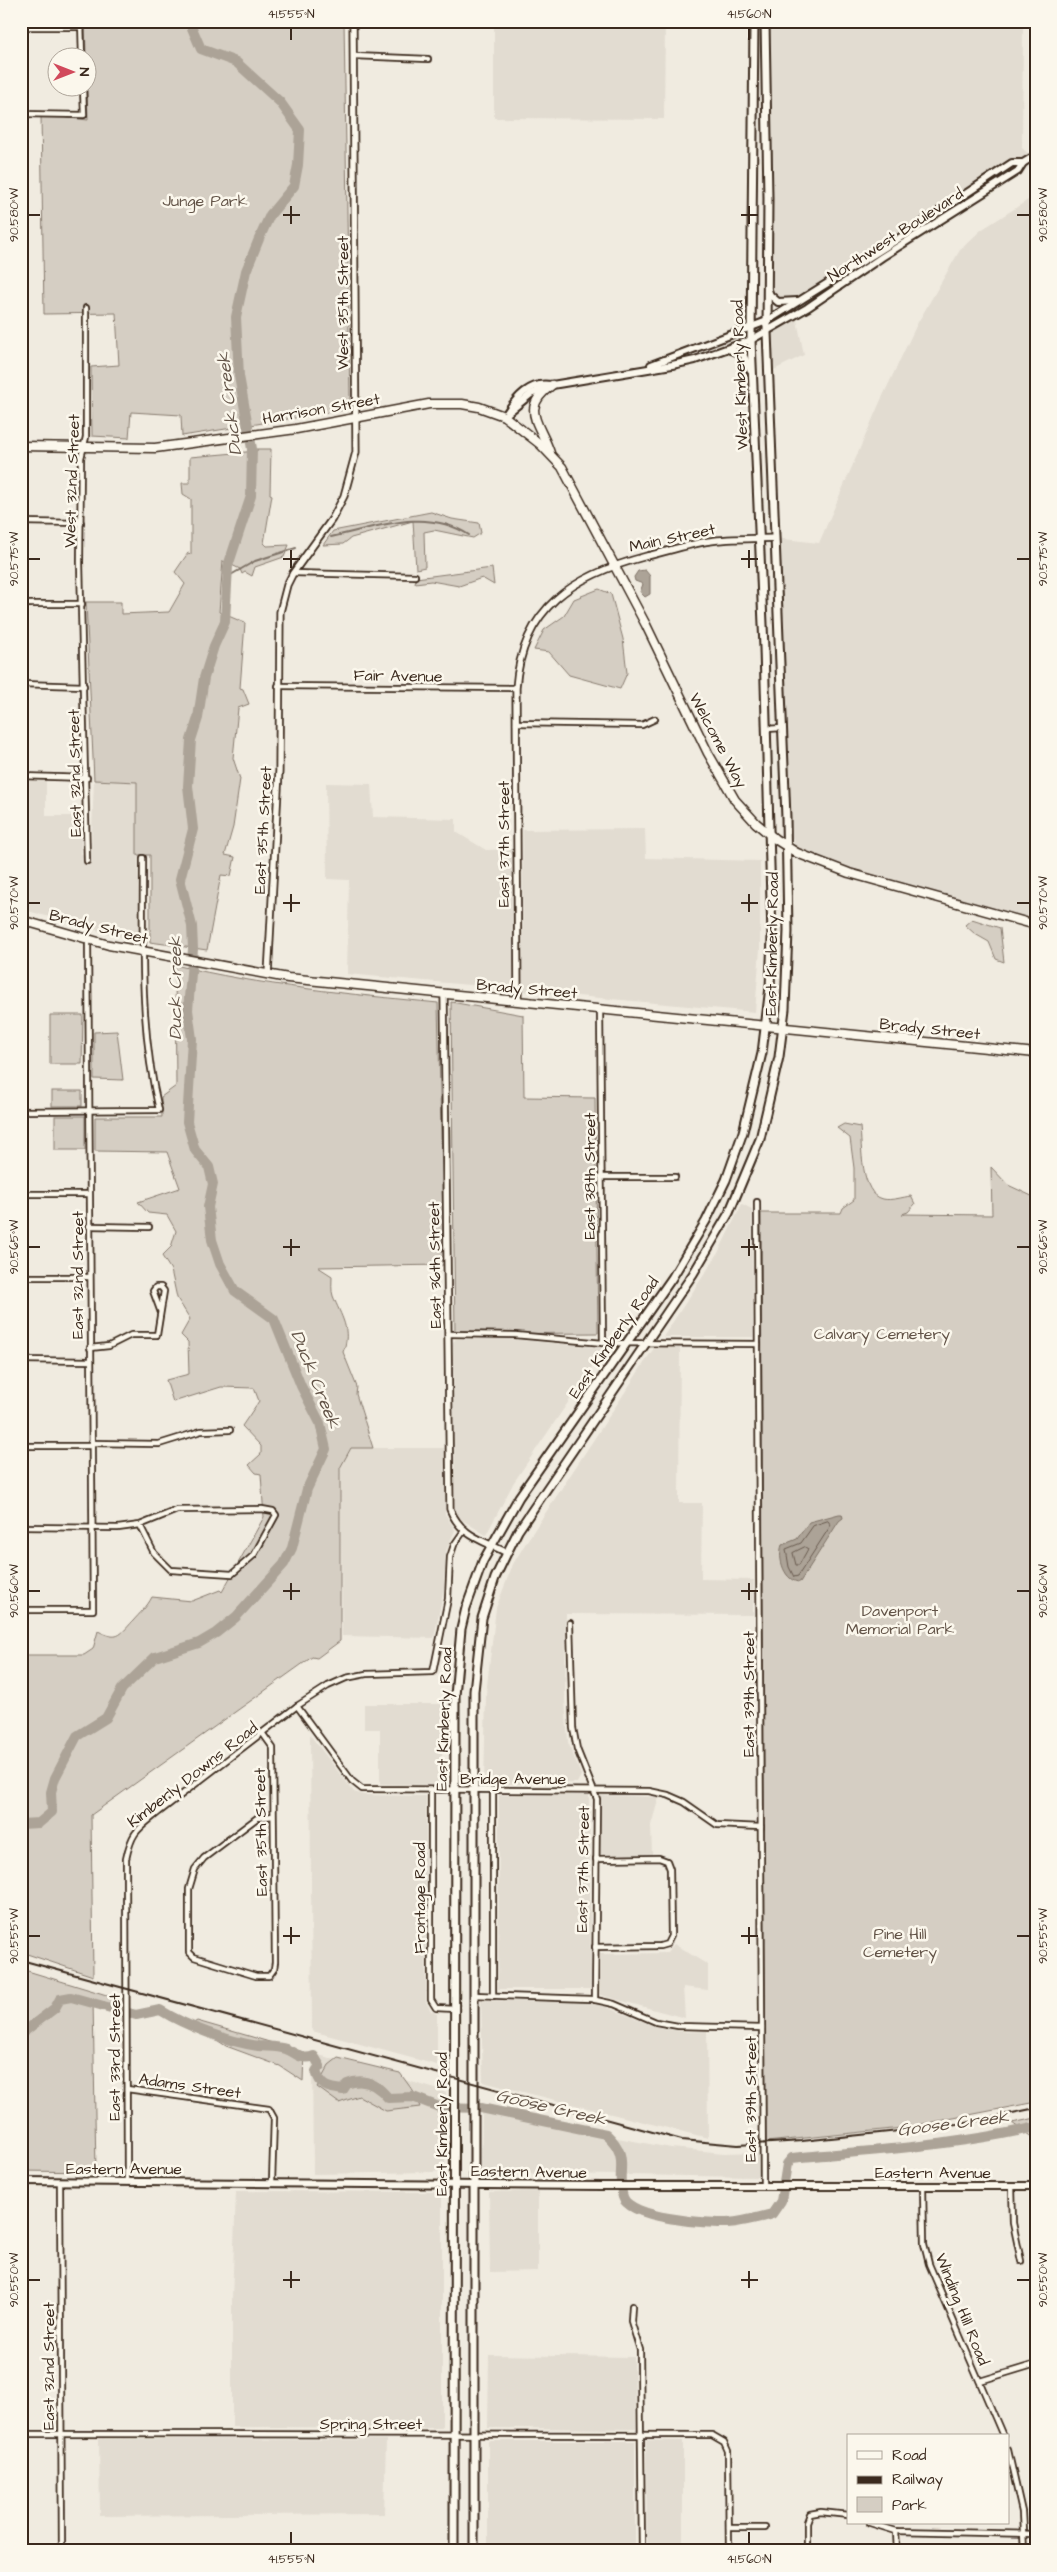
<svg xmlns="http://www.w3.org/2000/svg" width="1057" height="2572" font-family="'Architects Daughter',sans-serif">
<rect width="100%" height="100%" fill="#f0ebe0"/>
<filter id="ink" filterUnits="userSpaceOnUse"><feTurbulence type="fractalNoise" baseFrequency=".02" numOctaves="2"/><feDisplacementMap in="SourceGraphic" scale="10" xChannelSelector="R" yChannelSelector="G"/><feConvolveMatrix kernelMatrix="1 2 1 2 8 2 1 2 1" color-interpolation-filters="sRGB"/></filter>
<g filter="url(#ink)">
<g fill="#e2dcd1">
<polygon points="494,21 665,21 664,119 494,118"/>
<polygon points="765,21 1023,21 1022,148 1032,157 1036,155 1036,179 1024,162 897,245 875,254 804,299 784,303 770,295"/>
<polygon points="1036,195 1036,925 874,881 797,853 786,818 775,538 819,543 880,402 917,324 960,250 981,230"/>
<polygon points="797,320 804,355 768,373 767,332"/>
<polygon points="21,780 46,780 46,816 81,816 81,854 91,855 94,780 137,782 139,942 21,909"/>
<polygon points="326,783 371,784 373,817 456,819 456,832 486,850 512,849 514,989 347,974 349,880 327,879"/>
<polygon points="645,829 646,858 760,861 760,949 755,1012 522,991 523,830"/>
<polygon points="742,1204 752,1209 753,1337 663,1337 717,1255"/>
<polygon points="456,1339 514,1339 605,1348 514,1482 486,1535 459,1518 455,1509 453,1342"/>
<polygon points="654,1348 680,1348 679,1503 702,1503 701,1579 754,1580 753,1615 566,1614 565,1700 568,1742 581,1775 577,1783 484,1784 486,1694 496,1608 513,1564 527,1541"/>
<polygon points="340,1448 445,1448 445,1514 455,1530 446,1551 444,1588 434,1638 342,1636"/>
<polygon points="364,1704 442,1704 442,1785 380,1784 380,1729 364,1729"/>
<polygon points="310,1735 354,1792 364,1795 426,1796 426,2002 431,2011 437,2014 437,2065 312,2031"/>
<polygon points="499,1795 589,1795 591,1989 498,1989"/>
<polygon points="600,1795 659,1797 651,1825 652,1855 600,1854"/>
<polygon points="674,1944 708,1965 708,1990 683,1987 685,2018 600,1995 600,1954 667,1953"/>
<polygon points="481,2000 572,2001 595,2003 658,2027 687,2032 707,2031 708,2138 483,2082"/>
<polygon points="312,2053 446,2092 445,2165 442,2170 433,2172 313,2174"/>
<polygon points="482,2109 559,2127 671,2148 724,2153 759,2152 759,2177 481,2173"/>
<polygon points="236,2191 442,2192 442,2428 232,2427 232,2299"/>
<polygon points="538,2191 538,2271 490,2272 489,2192"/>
<polygon points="489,2355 634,2357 636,2429 488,2428"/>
<polygon points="99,2439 386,2440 384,2514 100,2516"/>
<polygon points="646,2440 683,2441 683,2551 647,2551"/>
<rect x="488" y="2441" width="147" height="110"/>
</g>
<g fill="#d5cec3" stroke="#887c70">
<polygon points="85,21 344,21 350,403 344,410 182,436 181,415 131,412 129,438 92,436 91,367 119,365 116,313 44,314 41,115 88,120"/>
<polygon points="257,449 271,449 270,494 272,495 264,543 267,546 289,545 284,557 255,567 252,576 245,572 242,574 240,569 223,561 219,612 245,623 240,688 243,689 249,704 238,708 233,758 240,779 233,827 225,855 235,857 231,876 221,875 207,950 150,942 150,855 137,855 137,782 94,780 86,602 121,602 121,614 169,612 185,584 175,572 188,553 191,554 191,499 183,494 182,483 190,483 190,457 257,451"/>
<polygon points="431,512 452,519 479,523 481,533 473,538 434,530 424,532 425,567 416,569 413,521 351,538 343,544 323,545 333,531"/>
<polygon points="492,568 494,585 482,578 459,586 431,581 415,583 416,578"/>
<polygon points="599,589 611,594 623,639 627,673 620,689 569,675 549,652 534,650 544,630 564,616 574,599"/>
<polygon points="972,919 1000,928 1004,962 996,959 989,942 975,934 965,925"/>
<path d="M175,965C261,986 350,994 438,1003L444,1265L318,1267L332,1276C332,1282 331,1291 333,1296C341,1316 352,1330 343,1352L357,1387L356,1394L373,1448H351L340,1468V1641L317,1658L312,1657L91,1815L93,1976L21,1952V1655H84L93,1649L98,1631C118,1641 119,1636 133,1621C140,1613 147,1607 152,1597L192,1601L220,1590L222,1592L264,1517L261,1474L256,1473L249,1465L261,1454V1446L242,1426L259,1401L254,1388L221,1387L173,1402L166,1380L189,1374L188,1342L181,1335L190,1319L177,1298L171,1270L162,1256L171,1247L176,1231L167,1215L148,1213L138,1202L180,1188L167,1152L95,1151V1117H162L161,1097L176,1086Z"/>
<polygon points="451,1002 523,1015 524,1097 595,1098 598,1333 455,1334"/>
<polygon points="50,1015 83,1015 82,1064 50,1064"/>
<polygon points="117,1031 123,1080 94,1079 94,1032"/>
<rect x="52" y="1091" width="30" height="15"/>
<rect x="55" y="1116" width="30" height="34"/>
<path d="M844,1124L860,1127C862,1146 860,1194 883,1199C891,1201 903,1197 911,1196L915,1204L908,1212L902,1214L992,1215L991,1167L1008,1185L1036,1198V2102L902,2128L766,2142L761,1213H841L843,1208L854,1200V1168L850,1138L837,1128Z"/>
<polygon points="21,1969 110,1996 118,2007 93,2000 96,2172 21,2171"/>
<polygon points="197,2021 304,2052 303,2081 280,2066 226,2046 192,2024"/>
<polygon points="338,2058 400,2073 413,2091 420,2107 386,2111 359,2096 339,2103 317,2087 329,2065"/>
<polygon points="1036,2118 1036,2140 1012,2123"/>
</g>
<g fill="#aca397" stroke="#7f7367">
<polygon points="645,570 650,576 650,594 645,597 640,592 643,584 635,581 634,577 638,571"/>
<path d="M839,1514H842L843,1518L839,1521L800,1582C785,1582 777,1559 782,1545L797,1539L809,1522Z"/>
</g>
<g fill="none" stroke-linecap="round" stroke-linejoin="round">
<g stroke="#685a4e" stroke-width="1">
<polygon points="828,1521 831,1525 798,1576 794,1577 789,1567 786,1549 801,1543 813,1526"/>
<polygon points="805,1547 808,1549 799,1565 796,1565 793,1553"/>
</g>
<g stroke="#7f7367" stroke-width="2">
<path d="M331,537C377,527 426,507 469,535"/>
<polyline points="229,576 255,561 296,548"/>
</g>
<g stroke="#aca397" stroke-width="10">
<polyline points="21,1824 39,1823 52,1812 51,1792 55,1778 77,1736 106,1718 122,1689 155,1657 199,1643 216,1633 236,1617 284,1564 292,1548 307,1489 326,1449 320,1423 301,1386 274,1319 235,1291 220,1264 212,1240 208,1207 213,1184 209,1167 195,1150 187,1122 192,1039 188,1010 193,949 192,926 180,879 193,829 188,786 191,740 198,718 204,678 214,646 225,622 228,566 251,496 252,449 239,376 236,317 246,271 259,239 270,215 294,186 298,165 300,130 280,102 236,62 201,49 189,21"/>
<path d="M21,2034L55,2008L60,1999L71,1997L136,2015L160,2010C188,2027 226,2041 258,2046C267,2047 277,2046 286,2049C297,2053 301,2061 314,2056L320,2066L316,2071C320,2087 328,2088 343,2090L347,2084C364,2077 377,2084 388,2098L413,2097L439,2107L481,2108L606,2134C632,2158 615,2170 623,2197C629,2218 708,2224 727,2223C743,2222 757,2218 772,2214L781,2201L787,2164L792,2158C873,2150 956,2146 1036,2127"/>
</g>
<g stroke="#3b2a1e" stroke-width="8">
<g id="minor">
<polyline points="81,21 82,58"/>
<polyline points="21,27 81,27"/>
<polyline points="354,56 428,59"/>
<polyline points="21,114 84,115 83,88"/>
<polyline points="86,308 86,437 81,458 80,562 87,861"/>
<polyline points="21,522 81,523"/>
<polyline points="293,573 415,576"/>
<polyline points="21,604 82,604"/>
<polyline points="21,684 84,686"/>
<polyline points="278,686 516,688"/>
<polyline points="516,723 642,725 655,719"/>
<polyline points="767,729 782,728"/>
<polyline points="21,776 87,778"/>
<polyline points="600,1008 603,1343"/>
<path d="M21,1111L159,1110C139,1027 143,943 143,858"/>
<polyline points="601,1177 675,1177"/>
<polyline points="21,1194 89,1194"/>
<polyline points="757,1202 763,2186"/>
<polyline points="89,1226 149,1227"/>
<polyline points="21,1277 89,1277"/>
<polyline points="449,1334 515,1335 603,1343 758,1344"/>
<polyline points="90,1348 109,1346 131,1335 157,1335 164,1291 161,1287 156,1287 153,1291 160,1310"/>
<polyline points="21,1360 91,1361"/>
<polyline points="91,1443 159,1444 201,1431 230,1430"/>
<polyline points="21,1446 91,1446"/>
<polyline points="21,1527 118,1528 140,1525 177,1510 262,1509 273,1511 276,1515 254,1555 232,1574 171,1570 154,1553 140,1525"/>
<polyline points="21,1610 93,1610 88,940"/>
<polyline points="570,1623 573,1728 577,1749 597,1799 595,2000"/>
<polyline points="297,1706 352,1781 362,1789 649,1791 668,1795 684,1802 717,1825 761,1827"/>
<polyline points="263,1734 273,1748 275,1962 274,1969 269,1976 256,1976 194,1957 189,1952 189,1889 195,1869 204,1858 257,1818 273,1816"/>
<polyline points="431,1790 431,2000 436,2008 455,2009"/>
<polyline points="493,1790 493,1996"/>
<polyline points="595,1947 660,1946 667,1944 671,1936 670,1869 667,1861 659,1858 596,1859"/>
<polyline points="474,1995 591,1999 614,2004 656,2022 678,2026 762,2028"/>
<polyline points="127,2089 269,2109 274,2118 272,2182"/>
<polyline points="60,2181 62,2551"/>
<path d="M127,2182L126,1859C132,1831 137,1830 159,1812L297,1706L328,1686L346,1678L366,1674L433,1672L448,1599L450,1557L454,1545L463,1532"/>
<polyline points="923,2186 924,2244 929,2264 1003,2436"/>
<polyline points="1012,2186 1013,2223 1021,2261"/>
<polyline points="632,2306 631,2321 640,2350 642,2551"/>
<polyline points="980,2381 1036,2364"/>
<polyline points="21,2434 712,2435 724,2442 728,2451 729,2551"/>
<polyline points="1008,2450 1022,2512 1024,2551"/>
<polyline points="870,2523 896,2531 1036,2534"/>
<polyline points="729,2528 765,2528"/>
<polyline points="896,2531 897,2551"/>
<polyline points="807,2551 807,2522 810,2514 821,2512 848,2515"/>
</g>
</g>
<g stroke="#3b2a1e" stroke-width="9">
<g id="tertiary">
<polyline points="268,975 279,771 280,612 287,585 293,573 332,519 344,496 356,452 353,21"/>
<path d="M444,994L450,1509C461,1537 483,1540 507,1553"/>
<path d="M518,1001L516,688C522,607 574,575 647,556C668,551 689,544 710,541C731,538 753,539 775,538"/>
</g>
</g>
<g stroke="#3b2a1e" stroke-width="10">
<g id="secondary">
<polyline points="768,290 770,295 778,302 798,301"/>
<polyline points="727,349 743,354 750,370"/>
<polyline points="651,365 767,321 895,241 1012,163 1023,163"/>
<path d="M506,414C516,398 530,381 551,385"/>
<polyline points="504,416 531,394 552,385 672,365 695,360 751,340 807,308 882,257 1018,171 1023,163 1036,155"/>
<polyline points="21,2181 603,2186 1036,2186"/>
</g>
</g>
<g stroke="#3b2a1e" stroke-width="11">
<g id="primary">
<polyline points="454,2551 455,1696 461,1629 466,1608 483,1561 519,1497 672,1278 706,1221 726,1180 743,1132 762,1053 770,987 772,937 764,648 751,340 754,21"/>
<polyline points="474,2551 474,1691 482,1618 495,1578 507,1553 518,1531 693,1274 729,1213 760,1139 779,1057 785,1009 788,931 786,818 767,332 768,198 765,21"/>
</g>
</g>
<g stroke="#3b2a1e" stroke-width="11">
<g id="trunk">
<polyline points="21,446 155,448 296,429 429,404 462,404 479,407 504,416 540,444 562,467 646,625 708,753 735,800 756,823 775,839 797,853 849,873 1036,925"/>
<path d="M550,453C541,424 518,409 552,385"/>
<polyline points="21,920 109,945 288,978 1036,1053"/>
</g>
</g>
<use href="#minor" stroke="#fbf7ec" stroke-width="4.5"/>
<use href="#tertiary" stroke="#fbf7ec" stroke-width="5.5"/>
<use href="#secondary" stroke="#fbf7ec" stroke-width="6"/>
<use href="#primary" stroke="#fbf7ec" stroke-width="7"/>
<use href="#trunk" stroke="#fbf7ec" stroke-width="8"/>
<polyline stroke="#3b2a1e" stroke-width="2" points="21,1960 682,2140 738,2145 802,2141 957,2125 1036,2108"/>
</g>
</g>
<path fill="none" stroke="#3b2a1e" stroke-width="2" d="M291,28V40M749,28V40M291,206V224M749,206V224M28,215H40M283,215H300M741,215H758M1017,215H1030M291,550V568M749,550V568M28,559H40M283,559H300M741,559H758M1017,559H1030M291,894V912M749,894V912M28,903H40M283,903H300M741,903H758M1017,903H1030M291,1239V1256M749,1239V1256M28,1247H40M283,1247H300M741,1247H758M1017,1247H1030M291,1583V1600M749,1583V1600M28,1591H40M283,1591H300M741,1591H758M1017,1591H1030M291,1927V1944M749,1927V1944M28,1936H40M283,1936H300M741,1936H758M1017,1936H1030M291,2271V2288M749,2271V2288M28,2280H40M283,2280H300M741,2280H758M1017,2280H1030M291,2532V2544M749,2532V2544"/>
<g text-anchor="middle" stroke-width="5" stroke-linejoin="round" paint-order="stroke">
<g font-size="16" fill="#625347" stroke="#fbf7ec">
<text x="205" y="206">Junge Park</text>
<text x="882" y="1339">Calvary Cemetery</text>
<text x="900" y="1616">Davenport<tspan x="900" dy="18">Memorial Park</tspan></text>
<text x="900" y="1939">Pine Hill<tspan x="900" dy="18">Cemetery</tspan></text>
</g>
<g font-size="16" fill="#3b2a1e" stroke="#fbf7ec">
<text transform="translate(895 234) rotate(-33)" y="6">Northwest Boulevard</text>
<text transform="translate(342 303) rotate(-90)" y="6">West 35th Street</text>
<text transform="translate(739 375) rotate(-92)" y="6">West Kimberly Road</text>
<text transform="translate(321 408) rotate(-10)" y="6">Harrison Street</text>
<text transform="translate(71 481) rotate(-88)" y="6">West 32nd Street</text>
<text transform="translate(672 537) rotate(-12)" y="6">Main Street</text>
<text transform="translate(398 675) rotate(1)" y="6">Fair Avenue</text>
<text transform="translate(719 740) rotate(62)" y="6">Welcome Way</text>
<text transform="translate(74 773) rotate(-91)" y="6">East 32nd Street</text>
<text transform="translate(262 830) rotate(-87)" y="6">East 35th Street</text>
<text transform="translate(503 844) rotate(-90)" y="6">East 37th Street</text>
<text transform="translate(99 926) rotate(14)" y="6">Brady Street</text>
<text transform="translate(771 944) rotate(-89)" y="6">East Kimberly Road</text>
<text transform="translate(527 988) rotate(5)" y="6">Brady Street</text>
<text transform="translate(930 1028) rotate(6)" y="6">Brady Street</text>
<text transform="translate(589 1176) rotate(-90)" y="6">East 38th Street</text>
<text transform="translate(434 1265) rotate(-91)" y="6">East 36th Street</text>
<text transform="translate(77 1275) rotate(-90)" y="6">East 32nd Street</text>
<text transform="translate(613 1337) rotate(-55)" y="6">East Kimberly Road</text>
<text transform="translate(748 1694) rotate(-90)" y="6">East 39th Street</text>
<text transform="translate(443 1719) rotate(-88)" y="6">East Kimberly Road</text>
<text transform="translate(192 1774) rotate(-38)" y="6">Kimberly Downs Road</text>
<text x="513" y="1784">Bridge Avenue</text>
<text transform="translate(260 1832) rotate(-91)" y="6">East 35th Street</text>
<text transform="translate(582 1869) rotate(-89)" y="6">East 37th Street</text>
<text transform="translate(419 1898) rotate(-90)" y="6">Frontage Road</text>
<text transform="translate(114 2057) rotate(-90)" y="6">East 33rd Street</text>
<text transform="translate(190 2085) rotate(8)" y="6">Adams Street</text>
<text transform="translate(750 2099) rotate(-90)" y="6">East 39th Street</text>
<text transform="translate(441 2124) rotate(-90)" y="6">East Kimberly Road</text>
<text x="124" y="2174">Eastern Avenue</text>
<text transform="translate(529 2171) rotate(1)" y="6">Eastern Avenue</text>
<text x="933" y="2178">Eastern Avenue</text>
<text transform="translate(963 2309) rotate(68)" y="6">Winding Hill Road</text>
<text transform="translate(48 2366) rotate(-90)" y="6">East 32nd Street</text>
<text x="371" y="2429">Spring Street</text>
</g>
<g font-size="18" font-style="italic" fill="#635448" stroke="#fbf7ec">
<text transform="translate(229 404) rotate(-97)" y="6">Duck Creek</text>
<text transform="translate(175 988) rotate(-90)" y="6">Duck Creek</text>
<text transform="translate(316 1379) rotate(68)" y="6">Duck Creek</text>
<text transform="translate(551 2107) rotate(13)" y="6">Goose Creek</text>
<text transform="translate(953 2123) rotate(-7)" y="6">Goose Creek</text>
</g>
</g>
<rect width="1057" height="2572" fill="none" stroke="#fbf7ec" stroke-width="55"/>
<rect x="847" y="2434" width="162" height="90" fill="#fbf7ec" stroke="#aea59a"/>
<rect x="857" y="2451" width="25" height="8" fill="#fbf7ec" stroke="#aea59a"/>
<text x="892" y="2460" font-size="15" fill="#3b2a1e">Road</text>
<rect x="857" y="2476" width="25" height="8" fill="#3b2a1e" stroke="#aea59a"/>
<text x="892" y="2484" font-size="15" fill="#3b2a1e">Railway</text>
<rect x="857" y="2497" width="25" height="15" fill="#d5cec3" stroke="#aea59a"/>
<text x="892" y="2510" font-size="15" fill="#3b2a1e">Park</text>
<g transform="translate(72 72) rotate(90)"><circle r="24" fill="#fbf7ec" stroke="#aea59a"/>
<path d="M0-4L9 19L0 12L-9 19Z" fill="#d1495b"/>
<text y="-8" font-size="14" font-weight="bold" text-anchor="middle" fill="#3b2a1e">N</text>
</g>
<rect x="28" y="28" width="1002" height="2516" fill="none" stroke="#3b2a1e" stroke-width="2"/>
<g font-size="12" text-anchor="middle" fill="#3b2a1e">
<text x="291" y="18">41.555°N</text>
<text x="749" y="18">41.560°N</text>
<text transform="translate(1043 215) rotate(-90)" y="4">90.580°W</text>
<text transform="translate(14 215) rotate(-90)" y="4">90.580°W</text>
<text transform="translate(1043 559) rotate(-90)" y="4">90.575°W</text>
<text transform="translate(14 559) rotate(-90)" y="4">90.575°W</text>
<text transform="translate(14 903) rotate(-90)" y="4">90.570°W</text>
<text transform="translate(1043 903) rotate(-90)" y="4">90.570°W</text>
<text transform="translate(14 1247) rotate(-90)" y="4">90.565°W</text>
<text transform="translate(1043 1247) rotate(-90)" y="4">90.565°W</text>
<text transform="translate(1043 1591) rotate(-90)" y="4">90.560°W</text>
<text transform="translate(14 1591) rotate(-90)" y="4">90.560°W</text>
<text transform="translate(14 1936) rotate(-90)" y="4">90.555°W</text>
<text transform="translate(1043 1936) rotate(-90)" y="4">90.555°W</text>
<text transform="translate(1043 2280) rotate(-90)" y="4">90.550°W</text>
<text transform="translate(14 2280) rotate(-90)" y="4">90.550°W</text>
<text x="291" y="2563">41.555°N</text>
<text x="749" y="2563">41.560°N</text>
</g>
</svg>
